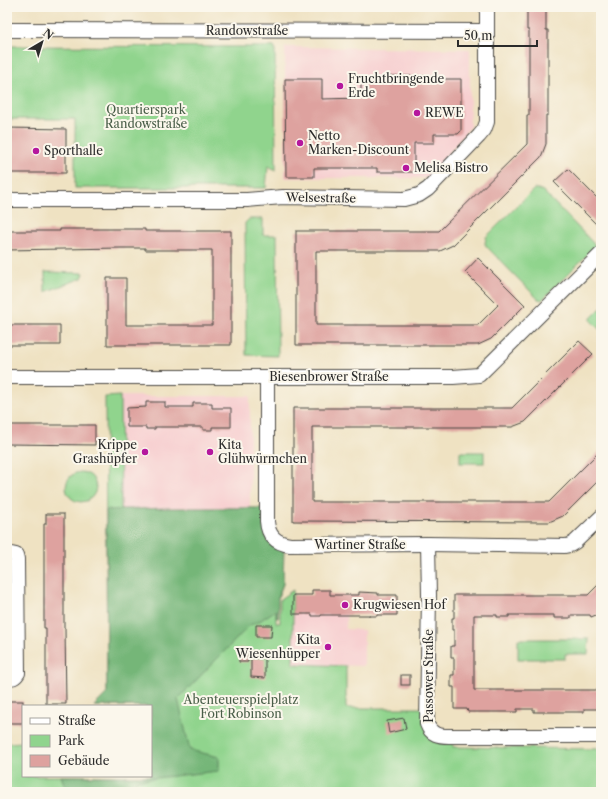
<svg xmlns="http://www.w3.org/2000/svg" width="608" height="799" font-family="'Libre Caslon Text',serif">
<rect width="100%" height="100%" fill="#fbf7ec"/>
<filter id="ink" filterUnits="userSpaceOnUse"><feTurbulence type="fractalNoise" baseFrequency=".025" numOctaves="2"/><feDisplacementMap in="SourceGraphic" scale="8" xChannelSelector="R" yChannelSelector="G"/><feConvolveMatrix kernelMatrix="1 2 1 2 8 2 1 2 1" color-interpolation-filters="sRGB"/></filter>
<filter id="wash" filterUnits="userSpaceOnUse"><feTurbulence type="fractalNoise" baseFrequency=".012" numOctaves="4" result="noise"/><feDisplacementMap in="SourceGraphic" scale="16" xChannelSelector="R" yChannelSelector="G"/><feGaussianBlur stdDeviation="0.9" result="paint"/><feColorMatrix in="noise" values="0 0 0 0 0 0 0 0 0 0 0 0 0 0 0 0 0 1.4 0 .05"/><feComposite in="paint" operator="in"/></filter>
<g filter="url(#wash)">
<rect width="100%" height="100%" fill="#efe2c2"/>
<g fill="#f7cfd0">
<polygon points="285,47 470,49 470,127 429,178 285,178"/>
<polygon points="120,396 250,396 250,508 121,509"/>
<polygon points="293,595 347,595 346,629 364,630 364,666 293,664"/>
</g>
<g fill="#90d48d" stroke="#5e805c">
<polygon points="7,46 275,47 276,170 268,166 266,188 75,188 75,119 7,119"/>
<polygon points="534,189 538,189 543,191 596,246 542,300 538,299 487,247 485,244 486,237"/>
<polygon points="249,219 263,219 263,235 277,235 278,356 246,355 245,223"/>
<polygon points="45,272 84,273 82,278 45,292"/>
<polygon points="601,308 601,331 591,321 591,318"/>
<polygon points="120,396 121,509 262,508 283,584 276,603 276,623 280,623 280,599 293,590 293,664 346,666 346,708 423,708 423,722 453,741 453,747 601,749 601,792 7,792 7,743 23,742 23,776 151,776 151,706 94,706 107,693 105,397"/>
<rect x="460" y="452" width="24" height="11"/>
<circle cx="81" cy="487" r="15"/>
<polygon points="518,639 589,639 588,654 565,654 565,659 518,659"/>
</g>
<polygon fill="#74b678" stroke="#507052" points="168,508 262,508 284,549 283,584 278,596 278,618 276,618 276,610 258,622 250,625 178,699 190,750 219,757 219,771 137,780 132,792 67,792 61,776 151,776 151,706 94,706 107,693 106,510"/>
<g id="blocks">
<g fill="#dea29f">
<polygon points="527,7 546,7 546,30 548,30 548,115 546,115 546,144 541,157 453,245 440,251 316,251 316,325 478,325 498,305 465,272 478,258 525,305 491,339 478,345 296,345 296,231 439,231 527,144 527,115 529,115 529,30 527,30"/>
<polygon points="383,76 431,76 431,79 461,79 461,131 458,134 434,134 434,143 414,143 414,172 377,172 377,168 314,168 314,177 286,177 285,79 322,79 322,99 361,98 361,79 383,79"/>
<polygon points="7,128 66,129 66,173 7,173"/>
<polygon points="568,169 601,202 601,229 554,182"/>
<polygon points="60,229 145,229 145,231 231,231 231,345 107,345 107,278 126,278 126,325 212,325 212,250 145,250 145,248 120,248 7,250 7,233 8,233 8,231 60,231"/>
<polygon points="8,325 60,325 60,345 7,345"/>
<polygon points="579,341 593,354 525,422 512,427 312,427 312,502 549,502 601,450 601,478 563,516 549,522 293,521 293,408 512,408"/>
<polygon points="146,402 165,402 165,407 193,407 193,403 212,403 212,408 231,408 231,427 212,427 212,430 203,430 203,427 155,427 155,429 146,429 146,427 127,427 127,408 146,407"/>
<polygon points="7,425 95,425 95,445 7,444"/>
<polygon points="46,514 64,514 64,628 65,628 66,704 46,704 46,628 44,628 44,524 46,524"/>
<polygon points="601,582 601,613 591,617 590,615 571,615 571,618 554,618 554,615 509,615 509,617 497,617 497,615 474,615 474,690 601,690 601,709 584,709 584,712 534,712 534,709 517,709 517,712 468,712 467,709 454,709 454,687 451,687 451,675 454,675 454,658 451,658 451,646 454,646 454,630 452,630 452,618 454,618 454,595 588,595"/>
<polygon points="312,590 330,590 330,595 359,595 359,592 378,593 378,595 397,595 397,615 377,615 377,616 369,616 369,615 321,615 321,616 312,616 312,614 293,614 293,595 312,595"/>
<polygon points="256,625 272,625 271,637 256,637"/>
<polygon points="239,648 247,649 248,662 239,662"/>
<polygon points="251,658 265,658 265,678 251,677"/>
<rect x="401" y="675" width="9" height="10"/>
<rect x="7" y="701" width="16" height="22"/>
<polygon points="404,718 406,729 389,733 387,721"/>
</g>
</g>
</g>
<g filter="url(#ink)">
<use href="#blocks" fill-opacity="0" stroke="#484642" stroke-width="1"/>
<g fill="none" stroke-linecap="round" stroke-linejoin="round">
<g stroke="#484642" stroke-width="16">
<g id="minor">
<polyline points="7,30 487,31"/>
<polyline points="7,200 247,200 283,197 404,199 419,195 428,189 479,136 484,130 487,122 487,7"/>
<polyline points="7,377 453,377 479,375 601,254"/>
<path d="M267,377V521C268,536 276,543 290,545L428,544L565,546L570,545L575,542L601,517"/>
<path d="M428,544L429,595L427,724C431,735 439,736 449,736H601"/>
<path d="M7,553L16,555L17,559L18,673C15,678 13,678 7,678"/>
</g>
</g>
<use href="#minor" stroke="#fff" stroke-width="14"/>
</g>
</g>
<g fill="#b5179e" stroke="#fbf7ec" stroke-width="1.5">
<circle cx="340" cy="86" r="4"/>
<circle cx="417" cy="113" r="4"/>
<circle cx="300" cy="143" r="4"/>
<circle cx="36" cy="151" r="4"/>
<circle cx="406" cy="168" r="4"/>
<circle cx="145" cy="452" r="4"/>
<circle cx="210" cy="452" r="4"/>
<circle cx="345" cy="605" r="4"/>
<circle cx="328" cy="647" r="4"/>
</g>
<g text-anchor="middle" stroke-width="4" stroke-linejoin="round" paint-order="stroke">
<g font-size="12" fill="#2b2b2b" stroke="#fbf7ec">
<text x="247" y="35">Randowstraße</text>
<text transform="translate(321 198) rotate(1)" y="4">Welsestraße</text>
<text x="329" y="381">Biesenbrower Straße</text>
<text x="360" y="549">Wartiner Straße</text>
<text transform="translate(429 676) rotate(-90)" y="4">Passower Straße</text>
</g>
<g font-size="12" fill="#2b2b2b" stroke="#fbf7ec" text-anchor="start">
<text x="348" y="83">Fruchtbringende<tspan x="348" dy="14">Erde</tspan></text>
<text x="425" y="117">REWE</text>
<text x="308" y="140">Netto<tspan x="308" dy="14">Marken-Discount</tspan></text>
<text x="44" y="155">Sporthalle</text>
<text x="414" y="172">Melisa Bistro</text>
<text x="137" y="449" text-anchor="end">Krippe<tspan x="137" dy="14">Grashüpfer</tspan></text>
<text x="218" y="449">Kita<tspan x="218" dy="14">Glühwürmchen</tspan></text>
<text x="353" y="609">Krugwiesen Hof</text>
<text x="320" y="644" text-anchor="end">Kita<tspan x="320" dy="14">Wiesenhüpper</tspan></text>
</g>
<g font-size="12" fill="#495e48" stroke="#fbf7ec">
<text x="146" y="114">Quartierspark<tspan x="146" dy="14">Randowstraße</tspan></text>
<text x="241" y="704">Abenteuerspielplatz<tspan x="241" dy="14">Fort Robinson</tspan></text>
</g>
</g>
<rect width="608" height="799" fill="none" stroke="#fbf7ec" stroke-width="24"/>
<rect x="22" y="705" width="130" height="72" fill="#fbf7ec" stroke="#a8a59f"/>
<rect x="30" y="718" width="20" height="6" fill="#ffffff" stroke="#a8a59f"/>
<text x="58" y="725" font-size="12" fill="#2b2b2b">Straße</text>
<rect x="30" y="735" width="20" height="12" fill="#90d48d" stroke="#a8a59f"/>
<text x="58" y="745" font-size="12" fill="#2b2b2b">Park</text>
<rect x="30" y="755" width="20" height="12" fill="#dea29f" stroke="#a8a59f"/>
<text x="58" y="765" font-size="12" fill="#2b2b2b">Gebäude</text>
<g transform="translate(42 42) rotate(38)" stroke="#fbf7ec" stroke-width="3" paint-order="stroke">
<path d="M0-3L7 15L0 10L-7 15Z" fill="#2b2b2b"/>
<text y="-6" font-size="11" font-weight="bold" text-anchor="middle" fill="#2b2b2b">N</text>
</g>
<path d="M458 40v6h79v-6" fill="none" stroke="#2b2b2b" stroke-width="2"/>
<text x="464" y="40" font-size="12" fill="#2b2b2b" stroke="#fbf7ec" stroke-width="3" paint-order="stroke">50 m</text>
</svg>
